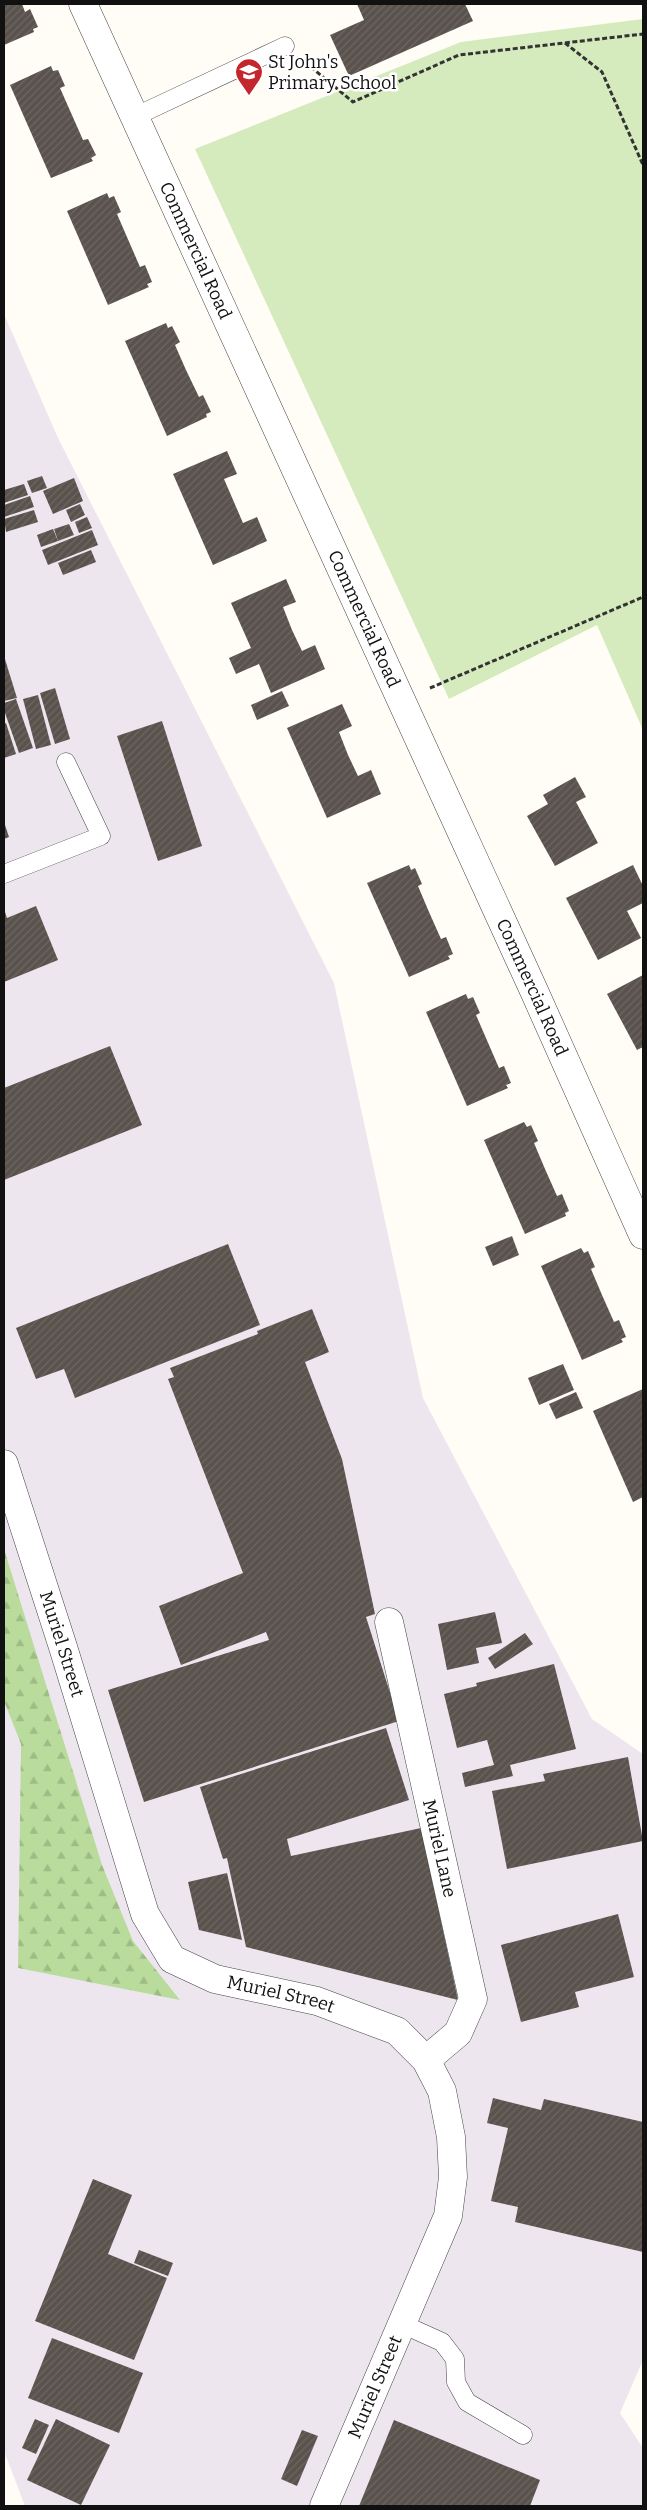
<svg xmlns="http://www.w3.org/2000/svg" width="647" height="2510" font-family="Bitter,serif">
<defs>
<pattern id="forest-firs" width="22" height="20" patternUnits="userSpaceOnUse" patternTransform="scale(1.25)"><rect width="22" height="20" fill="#b9dc9c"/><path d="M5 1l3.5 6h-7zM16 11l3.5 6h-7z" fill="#9ebc85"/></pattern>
<pattern id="building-hatch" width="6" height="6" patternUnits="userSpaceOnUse" patternTransform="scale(1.25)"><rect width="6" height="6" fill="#5a524d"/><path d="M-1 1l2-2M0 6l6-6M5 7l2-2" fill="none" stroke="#6d6662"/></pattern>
</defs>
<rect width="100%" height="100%" fill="#fffdf5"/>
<polygon fill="#eee6ef" points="4,314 58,438 334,983 423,1398 592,1719 643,1754 643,2360 620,2413 643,2448 643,2506 25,2506 4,2451"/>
<polygon fill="url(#forest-firs)" points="4,1549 102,1865 133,1941 180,2000 18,1968 21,1744 4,1701"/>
<polygon fill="#d5ebbd" points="643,19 643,730 597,625 449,699 195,149 461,42"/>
<g fill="url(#building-hatch)">
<polygon points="4,4 22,4 25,12 30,9 38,27 33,29 34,32 4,45"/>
<polygon points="357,4 465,4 473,21 349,76 330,35 364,20"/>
<polygon points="51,66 53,71 58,70 65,86 60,88 83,140 88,139 96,155 91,158 93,161 51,178 10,85"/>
<polygon points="107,193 109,198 114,196 121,212 117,214 140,267 145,265 152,282 147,284 149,287 108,305 67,211"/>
<polygon points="166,323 168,328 172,326 180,342 175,345 186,370 199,397 203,395 211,412 206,414 207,417 167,436 125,341"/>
<polygon points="227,451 237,474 224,479 243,523 257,517 267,541 213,565 173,474"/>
<polygon points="42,476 47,488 32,493 27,481"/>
<polygon points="74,478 83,501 53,514 43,491"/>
<polygon points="24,484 28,495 4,503 4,490"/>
<polygon points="30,496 34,507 4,517 4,505"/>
<polygon points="80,504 85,515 71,522 66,510"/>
<polygon points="34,510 38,522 6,532 4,519"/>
<polygon points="87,517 92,528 79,533 75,522"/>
<polygon points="69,524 74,535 58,541 54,529"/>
<polygon points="53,529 58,541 41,547 37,535"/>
<polygon points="92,530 98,545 48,565 42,550"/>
<polygon points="91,550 96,562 63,575 58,563"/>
<polygon points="286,579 296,602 283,607 292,630 302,651 315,645 325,669 271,693 259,664 236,674 229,658 251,648 231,603"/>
<polygon points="4,656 17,698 4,701"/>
<polygon points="55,688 70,739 55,744 40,693"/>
<polygon points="282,691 289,706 257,720 251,705"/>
<polygon points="38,695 51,745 36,749 23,699"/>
<polygon points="16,699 33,748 19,753 4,710 4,703"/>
<polygon points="342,704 352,726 339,732 348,755 358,776 371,770 381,794 327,818 287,728"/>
<polygon points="162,721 202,846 158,861 117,736"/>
<polygon points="6,723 16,754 4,758 4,724"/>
<polygon points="575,777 586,797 576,802 598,843 555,866 527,816 548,804 543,795"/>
<polygon points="4,822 9,837 4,839"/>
<polygon points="409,865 411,870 415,868 422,884 418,886 429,912 441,939 446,937 453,954 448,956 450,959 409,977 367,883"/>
<polygon points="633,865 643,886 643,903 627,911 641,938 598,960 566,898"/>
<polygon points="36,906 58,960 4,982 4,909 7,918"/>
<polygon points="643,975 643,1047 637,1050 607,994"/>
<polygon points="466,994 468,999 473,997 480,1013 476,1015 499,1068 504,1066 511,1083 506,1085 508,1088 467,1106 426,1012"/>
<polygon points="110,1046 142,1125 4,1180 4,1088"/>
<polygon points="524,1122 527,1127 531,1125 538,1141 534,1143 545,1169 557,1196 562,1194 569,1211 565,1213 566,1216 525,1234 484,1140"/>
<polygon points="512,1236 519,1255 493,1266 485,1247"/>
<polygon points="228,1244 260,1325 75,1398 64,1369 36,1379 16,1328"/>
<polygon points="581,1248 584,1253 588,1251 595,1267 591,1269 602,1295 614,1322 619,1320 626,1337 621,1339 623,1342 582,1360 541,1266"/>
<polygon points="312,1309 329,1352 305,1362 342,1459 375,1614 366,1617 399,1721 144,1802 108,1690 269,1640 266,1632 181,1665 159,1606 243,1573 168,1379 174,1377 170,1368 258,1334 257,1331"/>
<polygon points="563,1364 574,1390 539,1405 528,1378"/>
<polygon points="643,1389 643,1497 633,1502 593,1411"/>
<polygon points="576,1392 583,1408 556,1419 549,1404"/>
<polygon points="495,1612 502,1643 476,1648 479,1663 447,1670 438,1624"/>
<polygon points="525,1633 533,1644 495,1669 488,1658"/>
<polygon points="554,1664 576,1749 510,1765 513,1776 465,1787 462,1773 494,1765 487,1740 457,1748 444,1694 477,1686 476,1683"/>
<polygon points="386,1728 409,1800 287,1839 291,1856 421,1828 458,2000 246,1947 227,1858 223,1859 200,1787"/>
<polygon points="628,1757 643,1841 507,1869 492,1791 545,1781 543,1774"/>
<polygon points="227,1873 238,1921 242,1940 199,1930 188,1882"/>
<polygon points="618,1914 634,1977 575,1992 579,2007 521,2022 501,1945"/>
<polygon points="493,2098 541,2110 544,2099 643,2122 643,2252 515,2222 518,2207 491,2201 508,2128 487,2123"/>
<polygon points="93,2179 132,2195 108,2254 167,2278 134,2360 35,2321"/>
<polygon points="139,2250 173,2263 168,2276 134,2263"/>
<polygon points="52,2338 143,2373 119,2433 28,2398"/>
<polygon points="35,2419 49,2425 36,2454 22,2448"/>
<polygon points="56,2419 110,2445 81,2505 27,2480"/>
<polygon points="394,2420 540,2480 530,2506 359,2506"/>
<polygon points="302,2430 318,2436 297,2486 281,2479"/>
</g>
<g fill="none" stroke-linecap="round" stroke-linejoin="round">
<g stroke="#444" stroke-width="19">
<g id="service">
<polyline points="134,117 285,46"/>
<polyline points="4,874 101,836 66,762"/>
<polyline points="402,2324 442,2342 455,2359 456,2382 467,2402 523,2435"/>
</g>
</g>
<g stroke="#444" stroke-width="29">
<g id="minor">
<path id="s1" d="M83,4L535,993L643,1235"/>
<path id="s2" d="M4,1464L63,1647L145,1914L172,1959L215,1979L317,2001L397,2031L426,2060L442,2091L451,2137L453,2177L448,2216L324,2506"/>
<path id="s3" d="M389,1622L473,1999L458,2033L426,2060"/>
</g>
</g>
<g stroke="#333" stroke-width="3" stroke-dasharray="5 2.5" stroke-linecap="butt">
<polyline points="565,43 602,72 643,165"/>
<polyline points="305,62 353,102 459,55 643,34"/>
<polyline points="430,688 643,597"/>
</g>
<use href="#service" stroke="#fff" stroke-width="18"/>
<use href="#minor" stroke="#fff" stroke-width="28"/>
</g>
<defs>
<g id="school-pin" transform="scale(1.4375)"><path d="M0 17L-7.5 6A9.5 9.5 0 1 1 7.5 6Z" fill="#c4262e" stroke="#fff"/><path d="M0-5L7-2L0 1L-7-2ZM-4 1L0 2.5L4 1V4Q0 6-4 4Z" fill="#fff"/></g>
</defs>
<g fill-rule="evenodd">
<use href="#school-pin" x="249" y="72"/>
</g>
<g text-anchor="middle" stroke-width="5" stroke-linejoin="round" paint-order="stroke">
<g font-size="18" fill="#111" stroke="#fff" text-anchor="start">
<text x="268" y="68">St John's<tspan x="268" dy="21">Primary School</tspan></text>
</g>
<g font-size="18" fill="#111" stroke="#fff">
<text dy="6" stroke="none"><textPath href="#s1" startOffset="271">Commercial Road</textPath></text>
<text dy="6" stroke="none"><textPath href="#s1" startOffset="676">Commercial Road</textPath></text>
<text dy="6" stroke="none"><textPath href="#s1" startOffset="1081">Commercial Road</textPath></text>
<text dy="6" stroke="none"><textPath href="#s2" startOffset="189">Muriel Street</textPath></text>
<text dy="6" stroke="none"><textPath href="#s3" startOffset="232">Muriel Lane</textPath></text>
<text dy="6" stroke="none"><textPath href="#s2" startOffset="639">Muriel Street</textPath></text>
<text transform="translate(375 2387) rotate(-67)" y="6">Muriel Street</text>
</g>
</g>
<rect width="647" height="2510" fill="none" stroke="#111111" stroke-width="10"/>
</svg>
